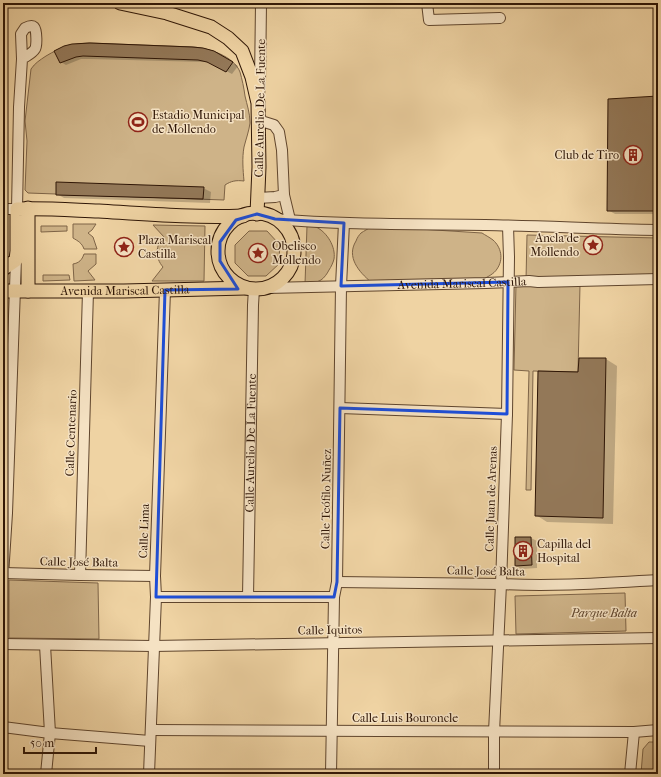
<svg xmlns="http://www.w3.org/2000/svg" width="661" height="777" font-family="'IM FELL French Canon',serif">
<rect width="100%" height="100%" fill="#efd3a3"/>
<filter id="stains"><feTurbulence type="fractalNoise" baseFrequency=".005" numOctaves="4"/><feColorMatrix values="0 0 0 0 .2 0 0 0 0 .09 0 0 0 0 .02 0 0 0 .5 -.17"/></filter>
<radialGradient id="worn" r=".72"><stop offset=".6" stop-color="#630" stop-opacity="0"/><stop offset="1" stop-color="#630" stop-opacity=".3"/></radialGradient>
<g fill="#ceb388" stroke="#7e6447">
<path d="M89,43L193,47C208,48 234,56 240,72C242,79 244,88 245,96C247,105 250,113 250,123C249,131 246,139 244,147C242,158 243,170 244,181C236,180 231,181 225,185L224,200L28,193L25,190L27,141L25,121L31,69C35,63 40,60 46,56C61,47 71,44 89,43Z"/>
<path d="M73,224H96L92,230L88,233L93,237L97,249H84C82,243 78,241 73,238Z"/>
<path d="M153,225L205,226L204,281H152L163,267C155,258 155,245 164,237Z"/>
<polygon points="41,226 67,226 67,231 41,232"/>
<path d="M307,226C310,226 313,226 316,227C327,232 336,247 334,259C333,263 331,267 329,270C327,274 324,278 321,280C316,283 311,283 305,284Z"/>
<path d="M372,226L482,233C485,235 489,237 493,240C501,247 504,259 497,269C494,274 487,277 482,280L371,282C359,272 346,257 356,241C357,238 359,235 361,233C364,231 368,229 372,226Z"/>
<polygon points="249,231 267,231 279,244 280,263 266,276 248,276 235,263 235,245"/>
<polygon points="527,235 658,238 658,276 526,280"/>
<path d="M84,254H96V264L88,271L95,280L74,281L73,264C79,263 82,260 84,254Z"/>
<polygon points="43,275 69,275 70,280 43,281"/>
<polygon points="516,284 580,285 578,372 533,371 531,490 526,490 529,371 514,370"/>
<polygon points="9,580 98,583 99,639 9,638"/>
<polygon points="625,593 626,631 516,634 515,596"/>
<polygon points="649,742 658,742 658,774 641,774 643,749"/>
</g>
<g fill="#0003">
<polygon points="55,51 213,52 238,66 232,74 213,64 205,62 89,59 81,59 66,65 61,62"/>
<polygon points="658,97 658,214 615,214 608,210"/>
<polygon points="203,188 211,192 210,203 64,198 57,194"/>
<polygon points="606,359 617,366 613,524 547,522 536,515 579,373"/>
<polygon points="516,538 531,538 537,541 537,568 521,569 516,566"/>
</g>
<g fill="#937858" stroke="#2f1606">
<polygon points="90,43 192,47 203,48 214,51 233,62 226,72 207,62 198,60 83,56 76,57 60,63 54,51 64,46 72,44"/>
<polygon points="658,96 658,211 607,211 608,99"/>
<polygon points="56,182 204,187 203,199 56,195"/>
<polygon points="579,358 606,358 603,518 535,516 538,371 578,372"/>
<polygon points="515,537 531,537 532,565 515,566"/>
</g>
<g fill="none" stroke-linecap="round" stroke-linejoin="round">
<g stroke="#5f452d" stroke-width="12">
<g id="minor">
<polyline points="427,3 429,20 500,18"/>
<polyline points="259,95 260,83 261,3"/>
<polyline points="258,120 274,125 279,132 282,150 284,195 290,220"/>
<polyline points="258,198 275,197 284,195"/>
<path d="M3,209H17L19,107L22,59L21,34L25,28C27,27 32,25 34,27C37,30 37,47 35,49C32,54 26,56 22,59"/>
<path d="M275,219C345,225 415,224 485,225C543,226 600,229 658,230"/>
<path id="s1" d="M267,288L486,283L529,281L538,282L658,279"/>
<polyline points="340,408 507,414"/>
<polyline points="3,573 80,575 155,576"/>
<polyline points="80,575 88,291"/>
<polyline points="3,576 7,513 16,260"/>
<path d="M337,582L501,584C553,587 606,583 658,580"/>
<polyline points="156,597 334,597"/>
<path id="s2" d="M248,597L253,305L254,289"/>
<polyline points="3,644 153,646 658,638"/>
<polyline points="45,645 50,733 46,774"/>
<polyline points="3,727 50,733 150,741"/>
<polyline points="151,730 634,732 658,730"/>
<polyline points="149,774 156,597 155,576 165,290"/>
<polyline points="331,774 334,597 337,582 341,286 344,223"/>
<polyline points="494,774 494,732 501,584 507,414 509,257 508,226"/>
<polyline points="630,774 634,732"/>
</g>
</g>
<g stroke="#2f1606" stroke-width="15">
<g id="major">
<polyline points="120,3 167,13 211,27 228,38 242,51 252,77 258,103 259,167 257,214"/>
<circle cx="256" cy="251" r="38"/>
<path d="M3,269L16,260L17,251V209C44,208 72,210 99,211C147,214 195,218 243,216"/>
<path id="s3" d="M3,291H124L246,288"/>
<polyline points="28,291 28,208"/>
</g>
</g>
<use href="#minor" stroke="#f5e2c3" stroke-width="10"/>
<use href="#major" stroke="#efd3a3" stroke-width="13"/>
</g>
<path fill="none" stroke="#1d4ed8" stroke-width="3" stroke-linejoin="round" d="M257,214L275,219L344,223L341,286L508,282L507,414L340,408L337,582L334,597H156L165,290L238,289L220,261V242L236,220Z"/>
<defs>
<g id="stadium-ring" transform="scale(1)"><circle r="9.5" fill="#f5e2c3" stroke="#8f2418" stroke-width="1.5"/><path d="M0-5a6.5 5 0 1 0 0 10a6.5 5 0 1 0 0-10ZM-3.5-1.8h7v3.6h-7Z" fill="#8f2418"/></g>
<g id="building-ring" transform="scale(1)"><circle r="9.5" fill="#f5e2c3" stroke="#8f2418" stroke-width="1.5"/><path d="M-4-6H4V6H1V3H-1V6H-4ZM-2.5-4.3h1.7v1.8h-1.7ZM.8-4.3h1.7v1.8H.8ZM-2.5-1h1.7V.8h-1.7ZM.8-1h1.7V.8H.8Z" fill="#8f2418"/></g>
<g id="sight-ring" transform="scale(1)"><circle r="9.5" fill="#f5e2c3" stroke="#8f2418" stroke-width="1.5"/><path d="M0-6L1.8-2.2L6-1.7L2.9 1.2L3.7 5.4L0 3.3L-3.7 5.4L-2.9 1.2L-6-1.7L-1.8-2.2Z" fill="#8f2418"/></g>
</defs>
<g fill-rule="evenodd">
<use href="#stadium-ring" x="138" y="122"/>
<use href="#building-ring" x="633" y="155"/>
<use href="#sight-ring" x="593" y="245"/>
<use href="#sight-ring" x="124" y="247"/>
<use href="#sight-ring" x="258" y="253"/>
<use href="#building-ring" x="523" y="551"/>
</g>
<g text-anchor="middle" stroke-width="3" stroke-linejoin="round" paint-order="stroke">
<g font-size="12" fill="#2f1606" stroke="#f5e2c3">
<text transform="translate(260 108) rotate(-89)" y="4">Calle Aurelio De La Fuente</text>
<text dy="4" stroke="none"><textPath href="#s1" startOffset="195">Avenida Mariscal Castilla</textPath></text>
<text dy="4" stroke="none"><textPath href="#s3" startOffset="122">Avenida Mariscal Castilla</textPath></text>
<text transform="translate(71 433) rotate(-88)" y="4">Calle Centenario</text>
<text dy="4" stroke="none"><textPath href="#s2" startOffset="154">Calle Aurelio De La Fuente</textPath></text>
<text transform="translate(326 499) rotate(-89)" y="4">Calle Teófilo Nuñez</text>
<text transform="translate(491 499) rotate(-88)" y="4">Calle Juan de Arenas</text>
<text transform="translate(144 531) rotate(-88)" y="4">Calle Lima</text>
<text transform="translate(79 562) rotate(1)" y="4">Calle José Balta</text>
<text transform="translate(486 571) rotate(1)" y="4">Calle José Balta</text>
<text transform="translate(330 630) rotate(-1)" y="4">Calle Iquitos</text>
<text x="405" y="722">Calle Luis Bouroncle</text>
</g>
<g font-size="12" fill="#2f1606" stroke="#f5e2c3" text-anchor="start">
<text x="152" y="119">Estadio Municipal<tspan x="152" dy="14">de Mollendo</tspan></text>
<text x="619" y="159" text-anchor="end">Club de Tiro</text>
<text x="579" y="242" text-anchor="end">Ancla de<tspan x="579" dy="14">Mollendo</tspan></text>
<text x="138" y="244">Plaza Mariscal<tspan x="138" dy="14">Castilla</tspan></text>
<text x="272" y="250">Obelisco<tspan x="272" dy="14">Mollendo</tspan></text>
<text x="537" y="548">Capilla del<tspan x="537" dy="14">Hospital</tspan></text>
</g>
<g font-size="12" font-style="italic" fill="#5f452d" stroke="#f5e2c3">
<text x="604" y="617">Parque Balta</text>
</g>
</g>
<rect width="661" height="777" fill="none" stroke="#efd3a3" stroke-width="16"/>
<rect x="4" y="4" width="653" height="769" fill="none" stroke="#2f1606" stroke-width="2"/>
<rect x="8" y="8" width="645" height="761" fill="none" stroke="#2f1606"/>
<path d="M24 747v6h72v-6" fill="none" stroke="#2f1606" stroke-width="2"/>
<text x="30" y="747" font-size="12" fill="#2f1606" stroke="#f5e2c3" stroke-width="3" paint-order="stroke">50 m</text>
<rect width="100%" height="100%" filter="url(#stains)"/>
<rect width="100%" height="100%" fill="url(#worn)"/>
</svg>
